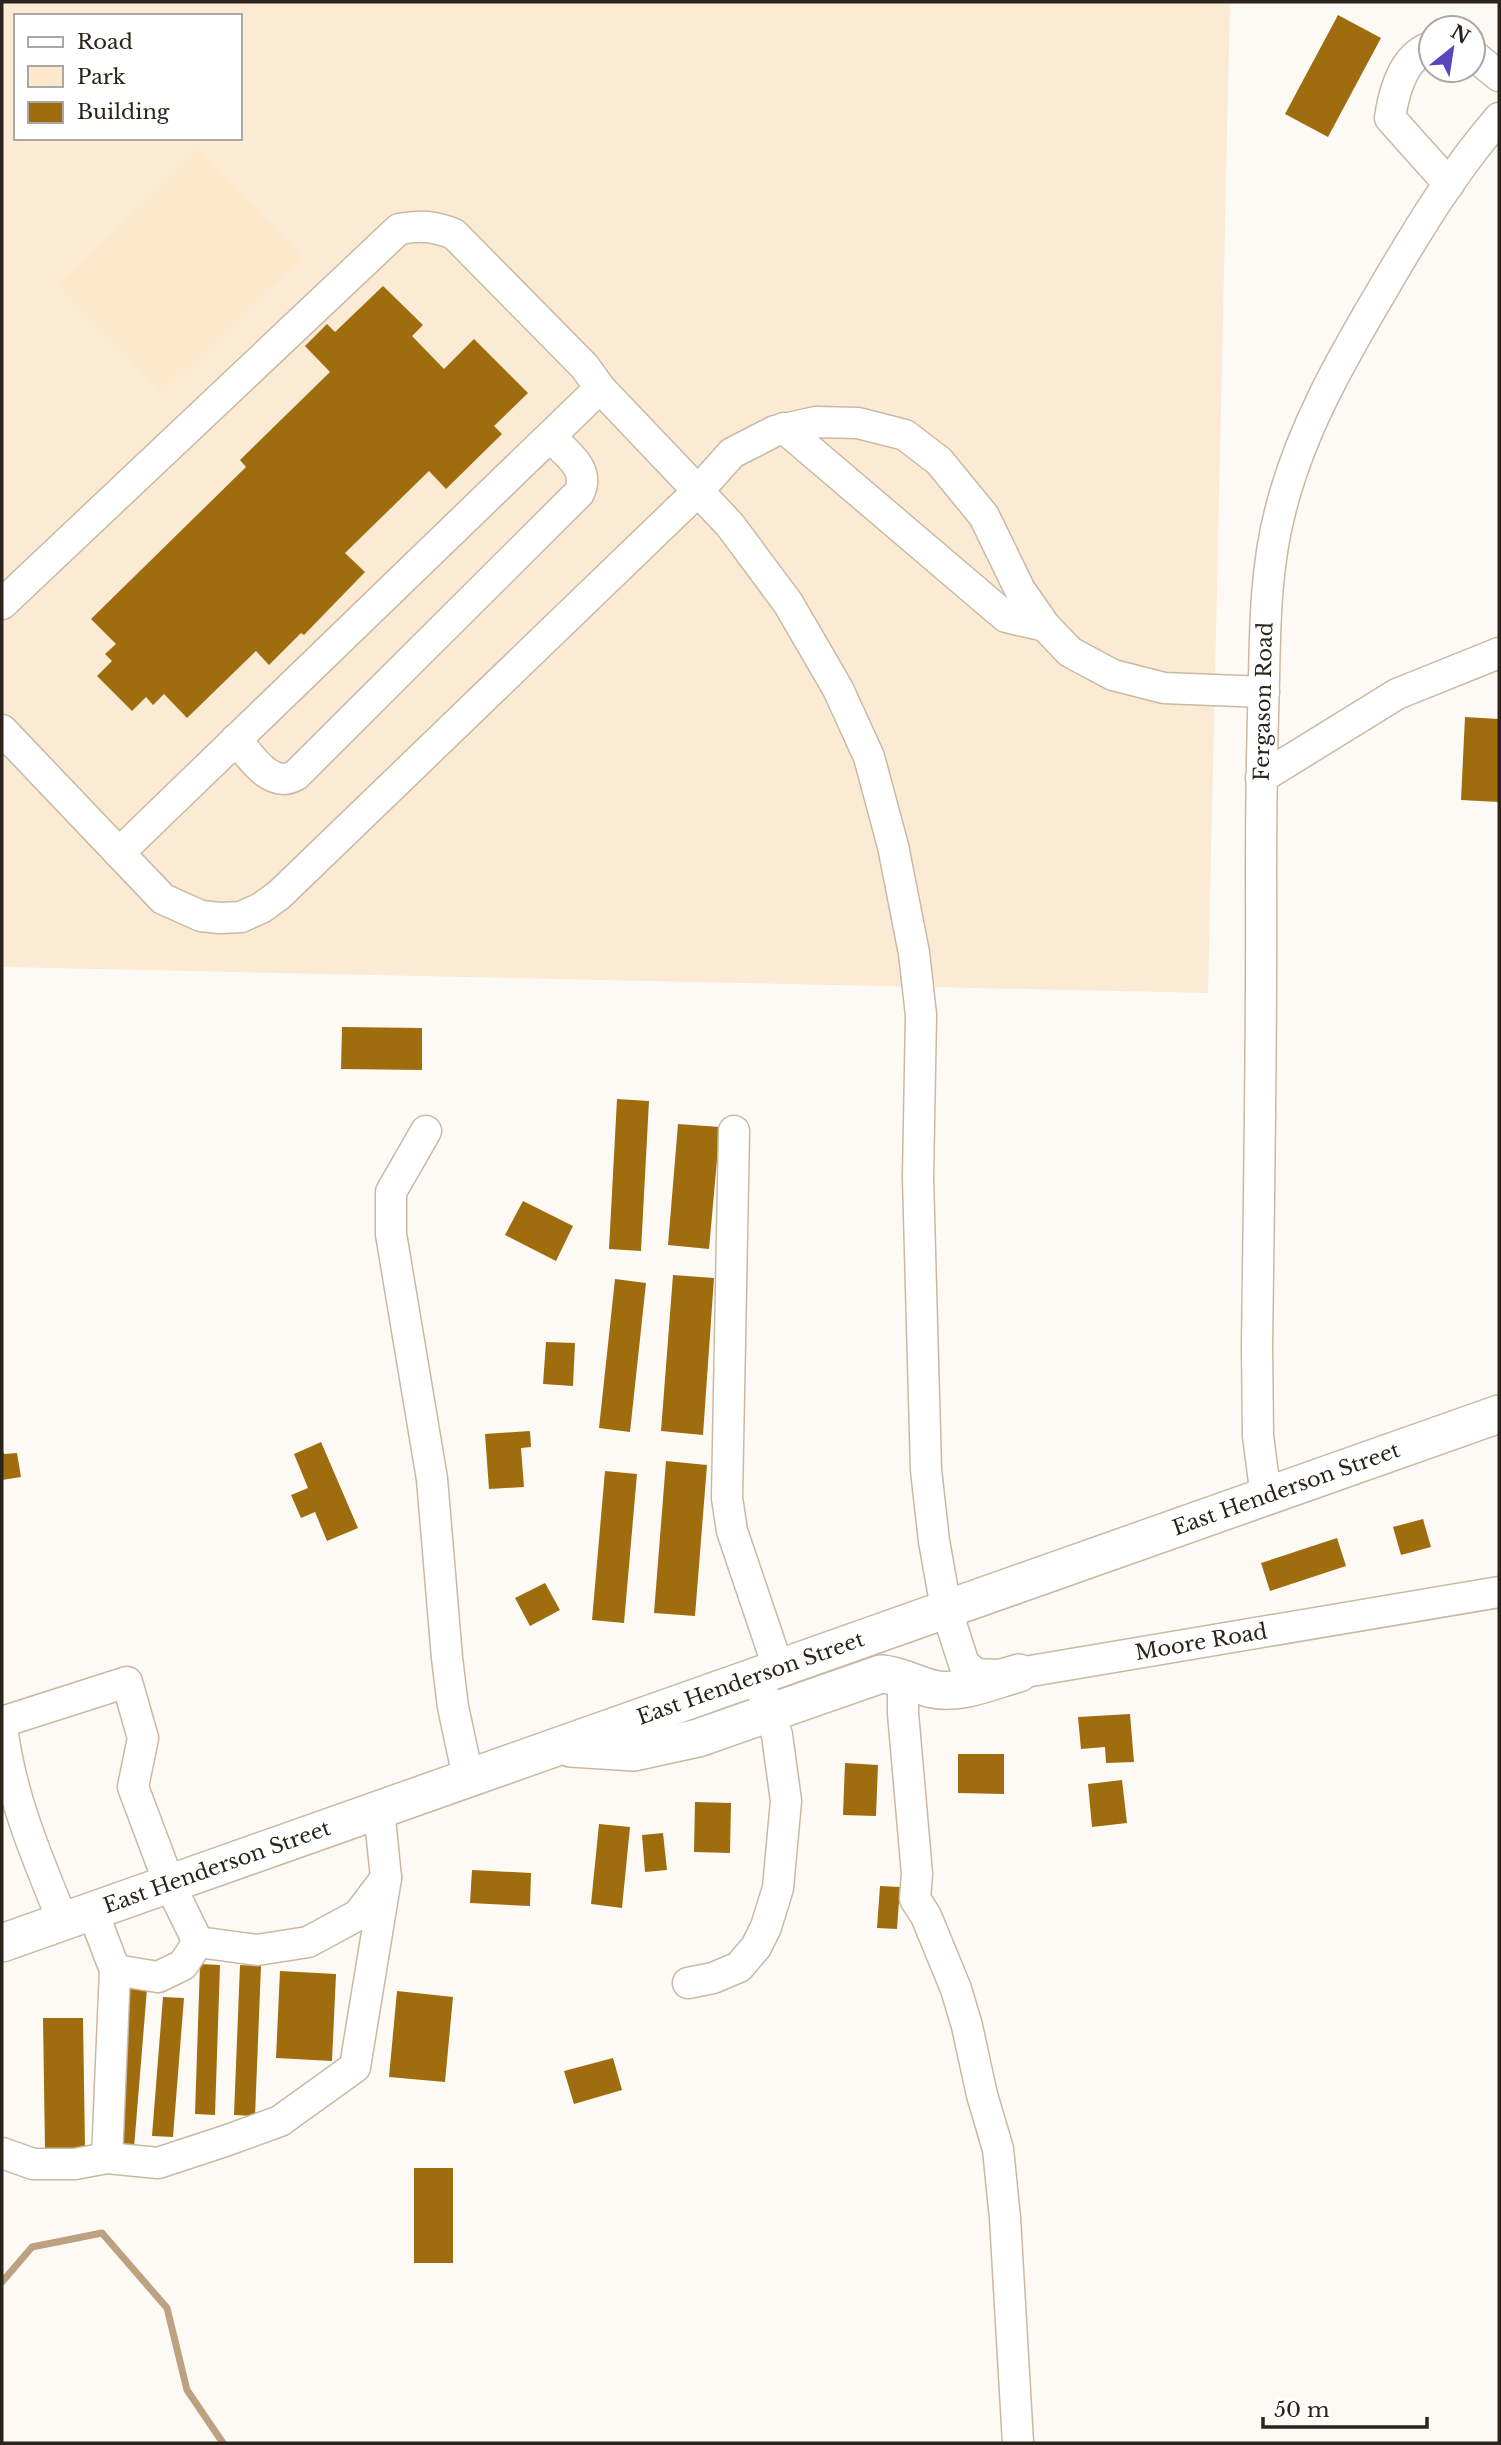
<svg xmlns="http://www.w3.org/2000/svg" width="1501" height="2445" font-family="'Libre Baskerville',serif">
<rect width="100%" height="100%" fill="#fdfaf6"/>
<path fill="#fcebd4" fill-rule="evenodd" d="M2,2H1230L1208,993L2,967ZM16,16H240V138H16Z"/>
<polygon fill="#fde8cb" points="199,149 303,257 162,393 58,285"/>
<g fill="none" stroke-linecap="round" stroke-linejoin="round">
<polyline stroke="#bca280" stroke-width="7" points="2,2282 32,2247 102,2233 167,2308 187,2390 223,2443"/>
</g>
<g fill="#a06d0e">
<polygon points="1338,15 1381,38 1328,137 1285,114"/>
<polygon points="383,286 423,325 412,336 444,369 474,339 528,393 494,426 502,434 446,489 429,471 345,553 365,572 304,635 301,633 269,665 256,651 187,718 164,694 153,705 146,697 132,711 97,676 112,661 105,654 116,644 91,619 246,467 240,460 330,372 305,346 327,324 335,332"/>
<polygon points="1465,717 1499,719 1499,802 1461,800"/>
<polygon points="342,1027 422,1028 422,1070 341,1069"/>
<polygon points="617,1099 649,1101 641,1251 609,1249"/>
<polygon points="678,1124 720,1127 709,1249 668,1245"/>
<polygon points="523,1201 573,1226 556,1261 505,1235"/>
<polygon points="673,1275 714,1278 703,1435 661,1431"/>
<polygon points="615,1279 646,1283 630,1432 599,1428"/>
<polygon points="546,1342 575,1343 573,1386 543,1384"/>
<polygon points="530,1431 531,1447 521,1448 524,1487 489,1489 485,1434"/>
<polygon points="321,1442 358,1528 327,1541 315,1512 301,1518 291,1495 308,1488 294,1454"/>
<polygon points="2,1448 4,1454 17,1453 21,1477 2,1480"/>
<polygon points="666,1461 707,1465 695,1616 654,1613"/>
<polygon points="605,1471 637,1474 624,1623 592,1620"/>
<polygon points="1423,1519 1431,1547 1401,1555 1393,1527"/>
<polygon points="1337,1538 1346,1566 1270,1591 1261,1563"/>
<polygon points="545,1583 560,1610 530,1626 515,1598"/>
<polygon points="1130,1714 1134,1762 1106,1763 1105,1747 1081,1749 1078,1717"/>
<polygon points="958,1754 1004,1754 1004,1794 958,1793"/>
<polygon points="845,1763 878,1765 876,1816 843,1815"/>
<polygon points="1122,1780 1127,1823 1092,1827 1088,1784"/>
<polygon points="695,1802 731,1803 730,1853 694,1852"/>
<polygon points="599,1824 630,1827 622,1908 591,1904"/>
<polygon points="663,1833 667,1870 645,1872 642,1835"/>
<polygon points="472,1870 531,1873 530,1906 470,1903"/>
<polygon points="880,1886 900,1887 897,1929 877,1928"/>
<polygon points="200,1964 220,1965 215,2115 195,2114"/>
<polygon points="240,1965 261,1966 255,2116 234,2115"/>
<polygon points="280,1971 336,1974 332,2061 276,2058"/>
<polygon points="126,1988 147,1989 134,2148 113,2146"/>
<polygon points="397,1991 453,1997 445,2082 389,2077"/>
<polygon points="163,1997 184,1998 173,2137 152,2136"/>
<polygon points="43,2018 83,2018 85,2148 45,2149"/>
<polygon points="613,2058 622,2090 574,2104 564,2071"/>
<rect x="414" y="2168" width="39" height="95"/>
</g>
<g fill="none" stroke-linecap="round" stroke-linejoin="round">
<g stroke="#c9b9a4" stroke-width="33">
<g id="minor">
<path d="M1431,47C1403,56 1394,91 1390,118L1449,184"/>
<polyline points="1473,55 1499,76"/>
<polyline points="784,428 1006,617 1045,626"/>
<path d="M2,604L399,229C420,225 434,226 454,234L585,367L600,388L698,491L279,895L261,908L241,917L220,918L201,916L163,899L2,730"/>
<path id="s1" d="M1264,692L1164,688L1113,675L1070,652L1045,626L1020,590L984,516L939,461L905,435L858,423L816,422L775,431L732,453L698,491L730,525L788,603L838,689L869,757L893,846L914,953L921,1015L918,1178L926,1470L934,1541L946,1608L964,1664L976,1674L996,1675L1019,1673L1499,1592"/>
<path d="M236,739C250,756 271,790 296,775L579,493C591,469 566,453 550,437"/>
<polyline points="1261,778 1397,694 1499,653"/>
<polyline points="119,853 600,388"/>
<polyline points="426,1131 391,1192 391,1234 432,1479 447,1658 453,1707 468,1777"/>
<polyline points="734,1131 727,1498 732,1531 778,1667"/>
<path id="s2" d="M1266,1497L1258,1436L1257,1347C1259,1189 1262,1031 1261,874C1261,809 1262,744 1264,679C1265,623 1266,566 1280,512C1300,431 1341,360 1383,289C1418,229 1454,170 1499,118"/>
<polyline points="908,1681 903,1693 903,1713 917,1874 915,1899 926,1916 956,1989 967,2026 982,2095 998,2149 1005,2218 1018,2443"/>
<polyline points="2,1722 127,1682 143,1738 133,1787 169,1883 198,1942 257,1950 308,1942 358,1915 386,1878 379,1809"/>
<path d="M2,1725C9,1792 37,1858 63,1921"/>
<polyline points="92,1910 115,1970 107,2158 158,2163 225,2141 280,2121 355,2067 386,1878"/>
<polyline points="115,1970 158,1977 183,1965 198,1942"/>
<polyline points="688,1983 713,1978 739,1967 756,1947 766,1927 778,1888 786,1801 777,1735 757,1675"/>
<polyline points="2,2153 33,2164 75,2164 107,2158"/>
</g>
</g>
<g stroke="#c9b9a4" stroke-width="40">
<g id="major">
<path d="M571,1748L634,1752L698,1738L881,1674C900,1675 915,1685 933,1689C960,1695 993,1680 1019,1673"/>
<path id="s3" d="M2,1943L1499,1414"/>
</g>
</g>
<use href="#minor" stroke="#fff" stroke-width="30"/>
<use href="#major" stroke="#fff" stroke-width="37"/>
</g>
<g text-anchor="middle" stroke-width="6" stroke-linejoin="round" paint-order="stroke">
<g font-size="21" fill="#2a241c" stroke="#fff">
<text dy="7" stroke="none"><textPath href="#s2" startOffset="796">Fergason Road</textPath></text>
<text dy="7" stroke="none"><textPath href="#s3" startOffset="1362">East Henderson Street</textPath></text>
<text dy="7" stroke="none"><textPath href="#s1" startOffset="2188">Moore Road</textPath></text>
<text dy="7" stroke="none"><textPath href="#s3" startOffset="794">East Henderson Street</textPath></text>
<text dy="7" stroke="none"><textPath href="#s3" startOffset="228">East Henderson Street</textPath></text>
</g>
</g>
<rect width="1501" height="2445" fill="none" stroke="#2a241c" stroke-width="7"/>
<rect x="14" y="14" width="228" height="126" fill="#ffffff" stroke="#aaa7a4" stroke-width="2"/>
<rect x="28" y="37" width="35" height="10" fill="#ffffff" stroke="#aaa7a4" stroke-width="2"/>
<text x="77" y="49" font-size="21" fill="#2a241c">Road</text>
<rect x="28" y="66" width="35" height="21" fill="#fde8cb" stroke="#aaa7a4" stroke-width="2"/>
<text x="77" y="84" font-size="21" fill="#2a241c">Park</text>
<rect x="28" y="102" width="35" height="21" fill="#a06d0e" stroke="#aaa7a4" stroke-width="2"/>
<text x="77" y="119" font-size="21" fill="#2a241c">Building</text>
<g transform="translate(1452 49) rotate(30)"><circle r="33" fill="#ffffff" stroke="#aaa7a4" stroke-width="2"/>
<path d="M0-5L12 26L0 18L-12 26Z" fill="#5945bd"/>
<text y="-10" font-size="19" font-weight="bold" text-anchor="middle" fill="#2a241c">N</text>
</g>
<path d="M1263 2417v10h164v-10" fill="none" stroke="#2a241c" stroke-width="3.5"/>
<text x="1274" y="2417" font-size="21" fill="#2a241c" stroke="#ffffff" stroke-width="5" paint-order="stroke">50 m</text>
</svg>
